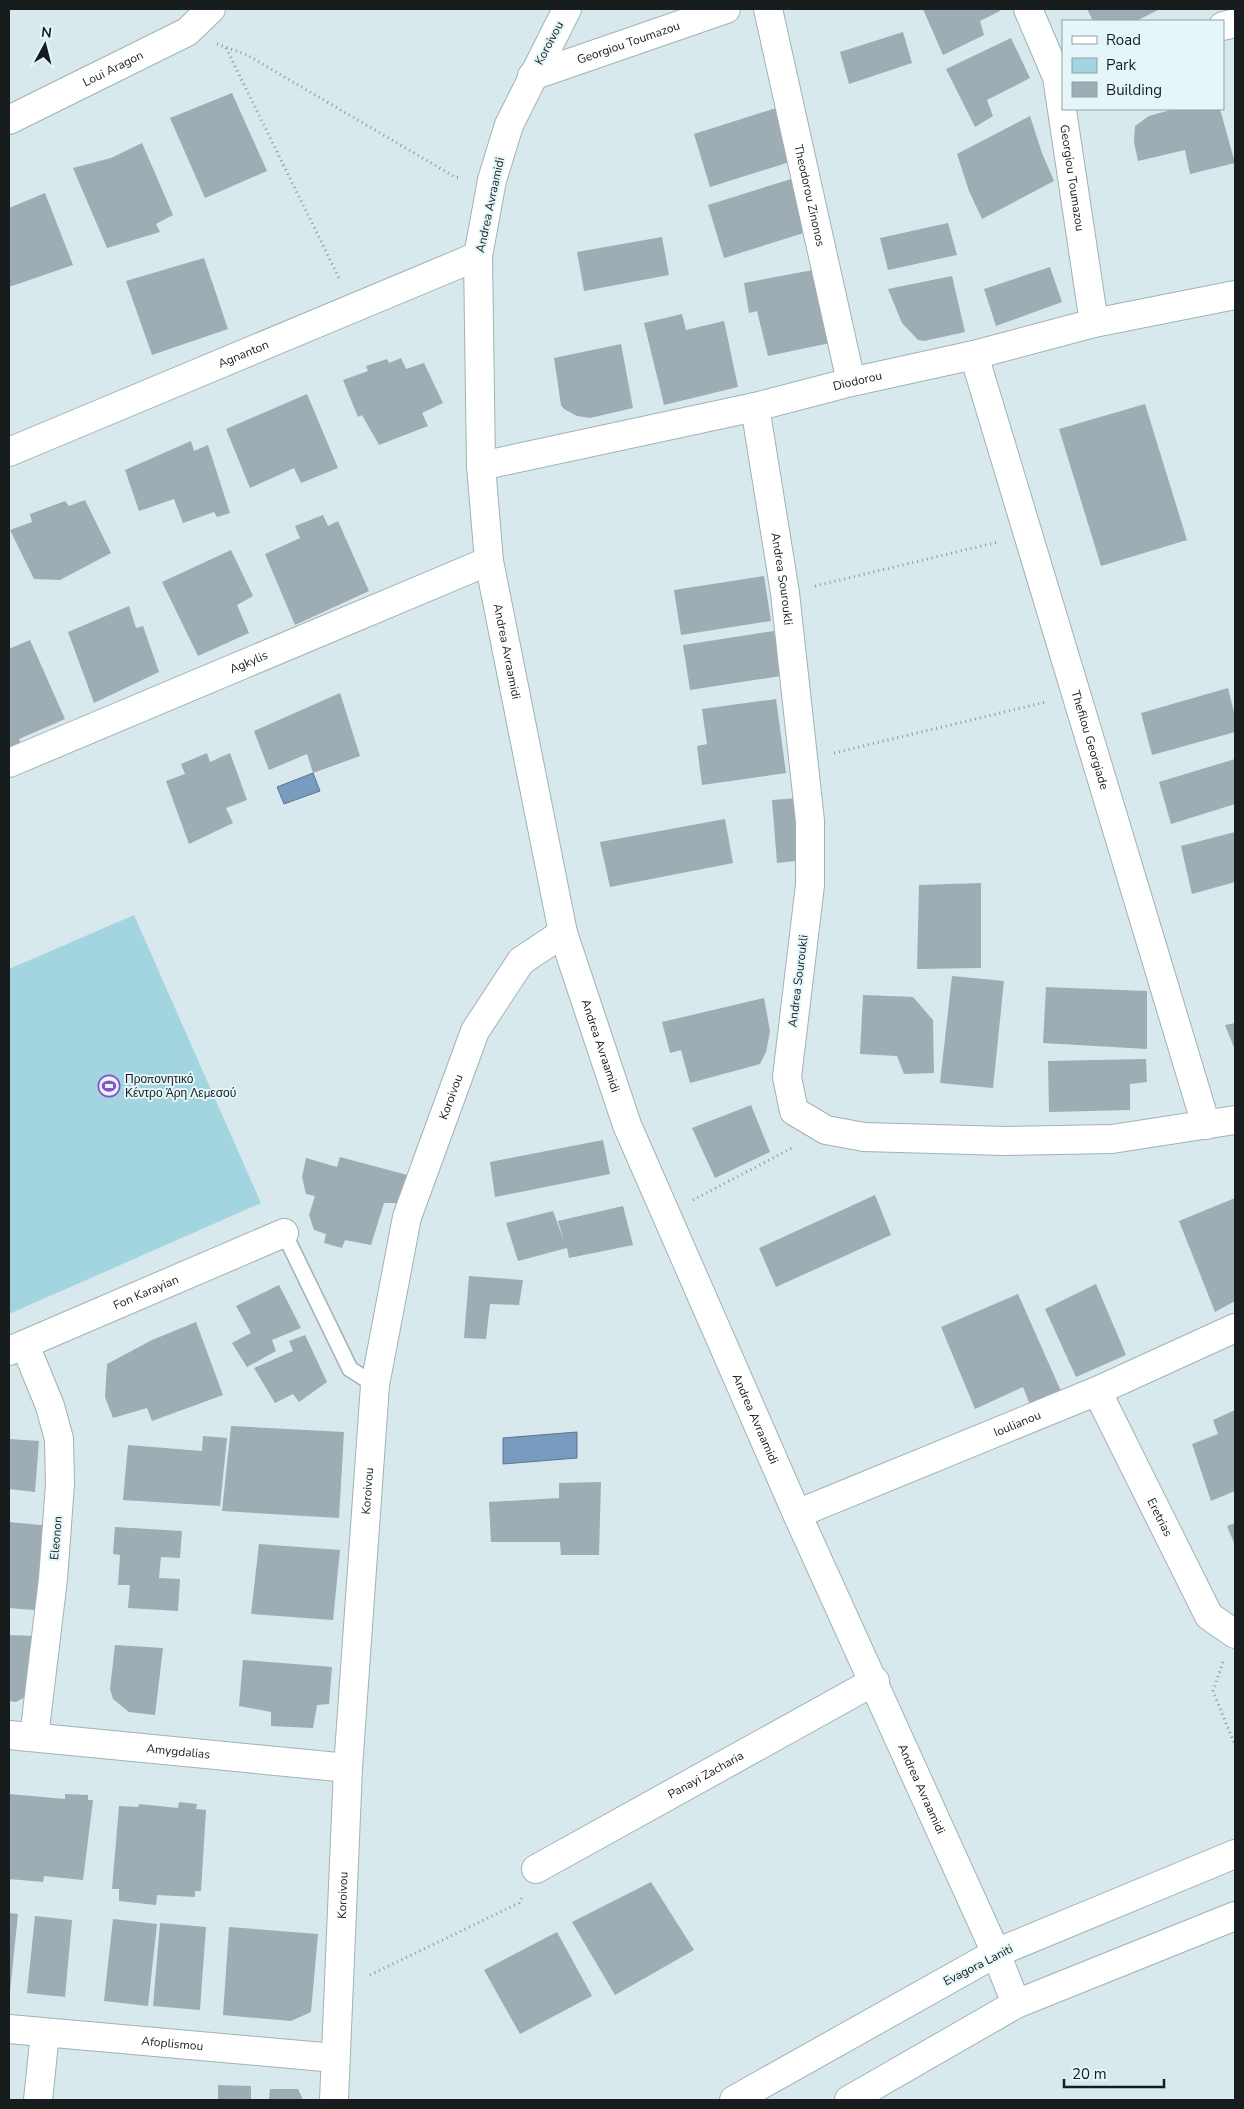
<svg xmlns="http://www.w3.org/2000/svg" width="1244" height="2109" font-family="'Nunito Sans',sans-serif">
<rect width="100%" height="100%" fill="#d7e9ed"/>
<polygon fill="#a3d5e0" points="134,915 261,1203 9,1314 9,969"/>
<g fill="#789bbf" stroke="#5b758f">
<polygon points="313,773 320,791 284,804 277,787"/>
<polygon points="577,1432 577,1458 503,1464 503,1438"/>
</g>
<g fill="#9eacb4">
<polygon points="923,9 999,9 1000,11 980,21 984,35 943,55"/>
<polygon points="1087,9 1158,9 1158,10 1136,21 1093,21"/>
<polygon points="903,32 912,63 849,84 840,52"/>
<polygon points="1011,38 1030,78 987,100 993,116 975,127 946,69"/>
<polygon points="232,93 267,171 205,198 170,118"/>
<polygon points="776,108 793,161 710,187 694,134"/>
<polygon points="1174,109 1220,109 1235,163 1190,174 1185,150 1138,161 1134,142 1135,126 1149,116"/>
<polygon points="1030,116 1042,153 1054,181 982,219 969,191 957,154"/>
<polygon points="142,143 173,215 156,224 160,232 107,248 73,168 111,158"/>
<polygon points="791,179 807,232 724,258 708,205"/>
<polygon points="45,193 73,265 9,287 9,208"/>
<polygon points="948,223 957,255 888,270 880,238"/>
<polygon points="662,237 669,275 584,291 577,252"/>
<polygon points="204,258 228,329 152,355 126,281"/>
<polygon points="1050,267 1062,302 996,326 984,289"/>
<polygon points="813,270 830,343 768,356 757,311 749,313 744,283"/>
<polygon points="952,276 965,332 924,341 918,340 902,323 888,289"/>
<polygon points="682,314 686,330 724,321 738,387 664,405 644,323"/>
<polygon points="621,344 633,408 590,418 577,416 564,409 561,405 554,358"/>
<polygon points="401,358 406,369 424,363 443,403 422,413 428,426 379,445 362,415 358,417 343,380 368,371 366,366 387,359 389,363"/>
<polygon points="307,394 338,468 301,483 294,468 250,488 226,429"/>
<polygon points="1145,404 1187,540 1101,566 1059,429"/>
<polygon points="191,441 194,451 208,445 230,513 217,517 214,512 183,523 174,499 139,511 125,470"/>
<polygon points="85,500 111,553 60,580 34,579 10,530 32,522 30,514 65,501 69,506"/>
<polygon points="323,515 328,526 338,521 369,591 295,625 265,554 300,538 295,526"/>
<polygon points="231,550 253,596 237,605 249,633 198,656 162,582"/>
<polygon points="764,576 771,621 681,635 674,590"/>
<polygon points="129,606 136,628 143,626 159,672 94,703 68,632"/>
<polygon points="774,631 781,676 690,690 683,645"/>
<polygon points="30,640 65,719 19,739 25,754 9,760 9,649"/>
<polygon points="1228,688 1235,716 1235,732 1152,755 1141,713"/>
<polygon points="340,693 360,756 313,773 307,754 269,770 254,731"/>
<polygon points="776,699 786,773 702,785 697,746 707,744 702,709"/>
<polygon points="207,753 210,762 230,753 247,800 226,808 233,823 189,844 166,781 185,774 181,764"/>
<polygon points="1235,759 1235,804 1171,824 1159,782"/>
<polygon points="798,798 804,860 777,863 772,800"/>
<polygon points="725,819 733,863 610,887 600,842"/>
<polygon points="1235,832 1235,882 1192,894 1181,846"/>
<polygon points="981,883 981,968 917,969 919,885"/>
<polygon points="952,976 1004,981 993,1088 940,1083"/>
<polygon points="1046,987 1147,991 1147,1049 1043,1043"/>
<polygon points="863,995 913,997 933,1020 934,1073 904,1074 897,1056 860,1054"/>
<polygon points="764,998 770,1031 766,1052 760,1064 690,1083 681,1050 670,1053 662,1022"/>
<polygon points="1235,1023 1235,1050 1225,1025"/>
<polygon points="1146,1059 1147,1082 1130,1084 1130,1110 1049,1112 1048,1061"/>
<polygon points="751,1105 770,1152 715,1178 692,1128"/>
<polygon points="603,1140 610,1174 495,1197 490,1162"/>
<polygon points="340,1157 411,1176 405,1203 384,1203 371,1245 345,1240 342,1248 324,1243 326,1234 314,1230 309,1215 315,1196 306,1194 302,1177 306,1158 337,1167"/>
<polygon points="875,1195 891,1235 776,1287 759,1248"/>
<polygon points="1235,1198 1235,1301 1215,1312 1179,1221"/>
<polygon points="623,1206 633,1245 569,1258 567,1248 518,1261 506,1223 553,1211 564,1241 558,1221"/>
<polygon points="469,1276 523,1280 519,1305 490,1304 486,1339 464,1338"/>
<polygon points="1096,1284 1126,1355 1076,1377 1045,1309"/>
<polygon points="279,1285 301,1328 272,1340 276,1351 247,1367 232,1343 251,1333 236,1306"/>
<polygon points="1018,1294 1061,1391 1030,1405 1023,1387 975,1409 941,1327"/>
<polygon points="196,1322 223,1395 152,1421 147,1408 113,1418 105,1397 107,1364 152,1340"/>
<polygon points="305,1335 327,1382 299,1402 293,1394 275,1403 254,1368 293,1351 289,1341"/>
<polygon points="1235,1410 1235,1491 1211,1501 1192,1444 1218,1434 1213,1420"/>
<polygon points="231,1426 344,1432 339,1518 222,1511"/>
<polygon points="203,1436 227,1438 220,1506 123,1500 128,1445 202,1451"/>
<polygon points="9,1439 39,1441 35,1492 9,1489"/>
<polygon points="601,1482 599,1555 561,1555 560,1542 491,1542 489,1502 559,1498 559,1483"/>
<polygon points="9,1522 51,1526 46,1611 9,1608"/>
<polygon points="1235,1523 1235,1545 1227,1526"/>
<polygon points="115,1527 182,1531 180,1558 161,1557 159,1578 180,1579 178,1611 128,1608 130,1585 118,1585 120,1555 113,1554"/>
<polygon points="259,1544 340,1550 333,1620 251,1614"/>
<polygon points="9,1635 36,1636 27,1696 16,1702 9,1701"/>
<polygon points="115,1645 163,1648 155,1715 129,1712 113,1699 110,1689"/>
<polygon points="243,1660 332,1667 329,1704 317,1705 313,1728 271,1726 271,1712 239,1706"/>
<polygon points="9,1794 65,1799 65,1794 88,1795 88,1800 93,1800 83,1880 44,1876 43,1882 9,1879"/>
<polygon points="179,1802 197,1804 196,1809 206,1810 201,1891 195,1891 195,1897 157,1895 156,1905 119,1901 119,1889 112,1889 119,1806 138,1807 139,1804 178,1808"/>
<polygon points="651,1882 694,1950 615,1995 572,1922"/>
<polygon points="9,1913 18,1914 10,1992 9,1992"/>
<polygon points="35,1916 72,1920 65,1997 27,1993"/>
<polygon points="113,1919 157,1924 148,2006 104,2001"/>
<polygon points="160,1923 206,1927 200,2010 153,2006"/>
<polygon points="229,1927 318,1934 311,2012 291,2021 223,2015"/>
<polygon points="557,1932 592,1996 520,2034 484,1970"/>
<polygon points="218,2085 251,2086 251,2100 218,2100"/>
<polygon points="270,2089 298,2089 303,2100 269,2100"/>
</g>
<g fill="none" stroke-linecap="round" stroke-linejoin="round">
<g stroke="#a1b2b5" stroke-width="18">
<polyline id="service" points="284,1233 350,1369 375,1385"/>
</g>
<g stroke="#a1b2b5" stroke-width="30">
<g id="minor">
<path id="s1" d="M768,9L851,382"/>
<path id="s2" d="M1028,9L1057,77L1094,323"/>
<polyline points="1223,26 1235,23"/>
<path id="s3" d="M532,76L726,9"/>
<path id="s4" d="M9,120L187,32L211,9"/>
<path id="s5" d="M974,355L1206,1125"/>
<path id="s6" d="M755,407L785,593L810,821V885L787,1077L794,1111L826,1130L864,1137L1005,1141L1112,1139L1235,1120"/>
<path id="s7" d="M9,452L478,256"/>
<path id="s8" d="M481,466L755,407L851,382L974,355L1094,323L1235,295"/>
<path id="s9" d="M9,763L489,561"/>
<polyline points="25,1345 50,1406 59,1439 60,1484 53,1579 34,1737"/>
<path id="s10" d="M9,1351L284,1233"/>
<path id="s11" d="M1097,1391L1209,1616L1235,1634"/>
<path id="s12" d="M797,1514L1097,1391L1235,1328"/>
<path id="s13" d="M9,1735L348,1768"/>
<path id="s14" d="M536,1869L875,1681"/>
<polyline points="996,1953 1235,1854"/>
<polyline points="1016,2004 1235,1916"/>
<path id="s15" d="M9,2029L335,2058"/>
<polyline points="38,2100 45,2033"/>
<path id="s16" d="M334,2100L348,1768L375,1385L407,1217L475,1031L521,961L563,933"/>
</g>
</g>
<g stroke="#a1b2b5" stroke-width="30">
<g id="tertiary">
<path id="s17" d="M567,9L509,125L492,180L478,256L481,466L489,561L563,933L627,1125L797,1514L996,1953L1016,2004L849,2100"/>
<polyline points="734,2100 996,1953"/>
</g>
</g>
<g stroke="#8a989a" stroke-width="3" stroke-dasharray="1 4" stroke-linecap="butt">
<polyline points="217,44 247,55 455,177 461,178"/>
<polyline points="226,48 340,280"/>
<polyline points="815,586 998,542"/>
<polyline points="834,753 1046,702"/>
<polyline points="693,1200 794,1147"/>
<polyline points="1223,1662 1213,1691 1235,1745"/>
<polyline points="370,1975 519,1903 523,1896"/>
</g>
<use href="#service" stroke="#fff" stroke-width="15"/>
<use href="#minor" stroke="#fff" stroke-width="28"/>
<use href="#tertiary" stroke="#fff" stroke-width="28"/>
</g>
<defs>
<g id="stadium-ring" transform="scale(1.125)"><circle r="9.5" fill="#e4f6fa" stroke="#8c51c7" stroke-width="1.5"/><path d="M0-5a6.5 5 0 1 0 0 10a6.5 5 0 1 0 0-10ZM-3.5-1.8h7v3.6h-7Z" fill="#8c51c7"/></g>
</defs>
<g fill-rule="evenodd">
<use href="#stadium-ring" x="109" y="1086"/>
</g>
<g text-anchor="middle" stroke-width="4" stroke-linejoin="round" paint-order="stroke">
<g font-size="12" fill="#171d1e" stroke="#e4f6fa">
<text transform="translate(549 43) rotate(-62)" y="4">Koroivou</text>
<text dy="4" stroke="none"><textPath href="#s3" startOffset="102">Georgiou Toumazou</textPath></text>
<text dy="4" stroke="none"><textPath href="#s4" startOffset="116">Loui Aragon</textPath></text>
<text dy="4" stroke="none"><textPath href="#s2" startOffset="176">Georgiou Toumazou</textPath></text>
<text dy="4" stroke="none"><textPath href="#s1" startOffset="191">Theodorou Zinonos</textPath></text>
<text transform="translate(490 205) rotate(-78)" y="4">Andrea Avraamidi</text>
<text dy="4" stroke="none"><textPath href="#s7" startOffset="254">Agnanton</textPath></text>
<text dy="4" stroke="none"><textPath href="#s8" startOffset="386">Diodorou</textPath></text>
<text dy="4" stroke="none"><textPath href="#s6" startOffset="174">Andrea Souroukli</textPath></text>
<text dy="4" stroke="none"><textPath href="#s17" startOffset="662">Andrea Avraamidi</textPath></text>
<text dy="4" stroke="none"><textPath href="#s9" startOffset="260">Agkylis</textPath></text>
<text dy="4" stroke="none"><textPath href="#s5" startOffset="402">Thefilou Georgiade</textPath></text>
<text transform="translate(798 981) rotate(-83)" y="4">Andrea Souroukli</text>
<text dy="4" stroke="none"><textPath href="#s17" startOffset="1068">Andrea Avraamidi</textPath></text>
<text dy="4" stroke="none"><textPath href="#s16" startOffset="1015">Koroivou</textPath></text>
<text dy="4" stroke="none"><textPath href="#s10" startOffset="149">Fon Karayian</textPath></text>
<text dy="4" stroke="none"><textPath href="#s17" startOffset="1472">Andrea Avraamidi</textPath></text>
<text dy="4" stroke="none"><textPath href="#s12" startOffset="238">Ioulianou</textPath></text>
<text dy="4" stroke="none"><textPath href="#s16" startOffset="610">Koroivou</textPath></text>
<text dy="4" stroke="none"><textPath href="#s11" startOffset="141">Eretrias</textPath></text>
<text transform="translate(56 1538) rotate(-85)" y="4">Eleonon</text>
<text dy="4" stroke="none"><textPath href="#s13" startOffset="170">Amygdalias</textPath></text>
<text dy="4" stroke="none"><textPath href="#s14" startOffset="194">Panayi Zacharia</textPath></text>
<text dy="4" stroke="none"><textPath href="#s17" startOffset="1878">Andrea Avraamidi</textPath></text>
<text dy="4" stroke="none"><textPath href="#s16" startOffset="205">Koroivou</textPath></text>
<text transform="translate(978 1965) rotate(-27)" y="4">Evagora Laniti</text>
<text dy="4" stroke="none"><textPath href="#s15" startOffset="164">Afoplismou</textPath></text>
</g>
<g font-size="12" fill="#171d1e" stroke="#e4f6fa" text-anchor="start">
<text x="125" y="1083">Προπονητικό<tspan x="125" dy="14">Κέντρο Άρη Λεμεσού</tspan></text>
</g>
</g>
<rect width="1244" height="2109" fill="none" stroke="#171d1e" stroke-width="20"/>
<rect x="1062" y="20" width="162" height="90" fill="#e4f6fa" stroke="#929fa2"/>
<rect x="1072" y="36" width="25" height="8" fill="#ffffff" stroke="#929fa2"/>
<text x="1106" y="45" font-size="15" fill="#171d1e">Road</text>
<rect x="1072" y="58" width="25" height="15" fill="#a3d5e0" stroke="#929fa2"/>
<text x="1106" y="70" font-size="15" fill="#171d1e">Park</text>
<rect x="1072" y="82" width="25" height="15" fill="#9eacb4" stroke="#929fa2"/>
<text x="1106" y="95" font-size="15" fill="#171d1e">Building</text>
<g transform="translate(45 45) rotate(7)" stroke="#e4f6fa" stroke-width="4" paint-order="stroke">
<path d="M0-4L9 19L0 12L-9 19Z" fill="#171d1e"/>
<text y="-8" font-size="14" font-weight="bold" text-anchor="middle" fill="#171d1e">N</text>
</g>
<path d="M1064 2079v8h100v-8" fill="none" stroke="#171d1e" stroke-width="2.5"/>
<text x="1072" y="2079" font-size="15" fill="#171d1e" stroke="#e4f6fa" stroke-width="4" paint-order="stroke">20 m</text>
</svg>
